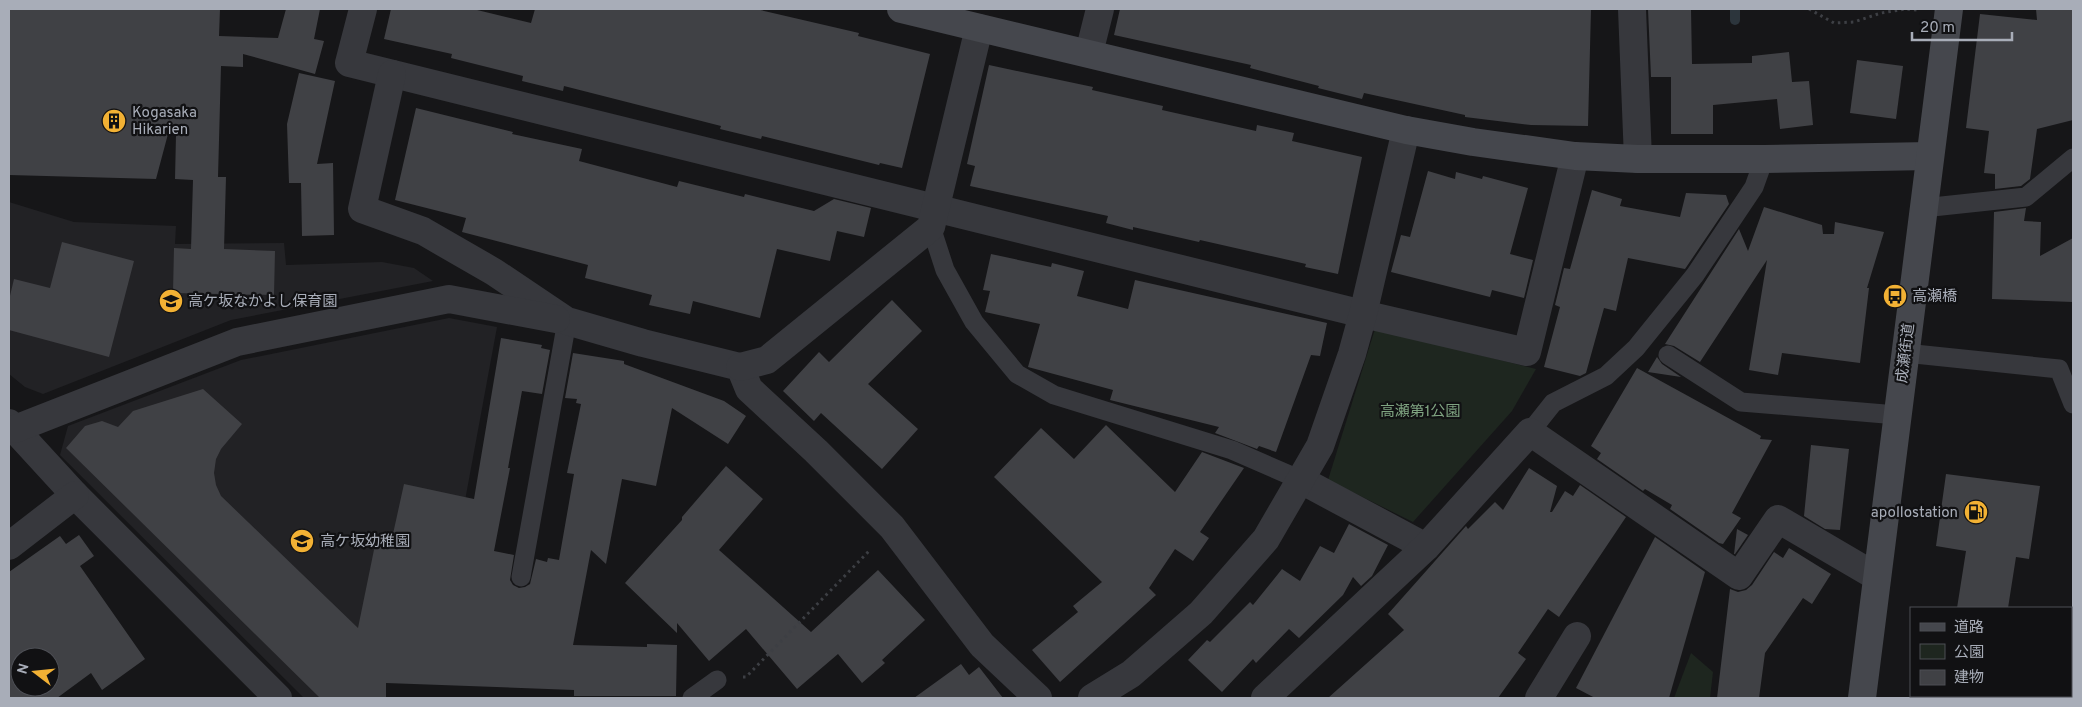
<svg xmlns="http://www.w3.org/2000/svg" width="2082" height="707" font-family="Overpass,'Noto Sans JP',sans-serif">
<rect width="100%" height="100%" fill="#161618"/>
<g fill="#222225">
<polygon points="9,202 74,222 176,226 175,244 284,243 286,265 382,262 414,268 433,281 231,320 43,394 25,387 9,374"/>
<polygon points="449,318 497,327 441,631 363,627 340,698 304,698 60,455 68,426 241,360"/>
</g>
<g fill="#1e261f">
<polygon points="1375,329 1536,369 1512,411 1413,522 1328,480"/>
<polygon points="1691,653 1713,672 1710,698 1674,698"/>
</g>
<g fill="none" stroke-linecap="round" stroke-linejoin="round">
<polyline stroke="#2c353c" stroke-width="10" points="1735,9 1735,20"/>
</g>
<g fill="#404145" fill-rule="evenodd">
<polygon points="9,9 220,9 219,36 278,38 286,9 320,9 314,39 324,41 315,74 243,54 243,67 221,66 218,177 226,177 224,249 275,251 274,295 173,293 174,248 191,249 193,180 175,179 176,135 168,134 156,179 9,175"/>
<polygon points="391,9 473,9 531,23 535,9 756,9 859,33 858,36 930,54 902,168 880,163 879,165 762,136 761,139 720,129 721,126 564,86 563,91 522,81 523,76 451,58 452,54 384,39"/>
<polygon points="1120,9 1591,9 1588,126 1531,125 1465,117 1465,115 1364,93 1362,99 1318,88 1319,86 1250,68 1251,65 1114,35"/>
<polygon points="1648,9 1691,9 1692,64 1752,63 1752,56 1789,52 1792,82 1809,81 1813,125 1780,129 1777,99 1713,105 1713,134 1671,134 1671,77 1651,77"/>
<polygon points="2036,9 2073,9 2073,120 2037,129 2030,179 2021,186 1995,189 1995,174 1984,173 1989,131 1966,128 1980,14 2037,20"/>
<polygon points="1857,60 1903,66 1896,119 1850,113"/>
<polygon points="989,65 1093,87 1092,90 1163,106 1162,110 1256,131 1257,125 1294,133 1292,141 1362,157 1338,274 1305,267 1306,264 1200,240 1199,242 1133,227 1133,230 1106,223 1108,216 970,186 975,166 967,164"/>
<polygon points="299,73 335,81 317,164 333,163 334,235 302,236 301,183 289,183 287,124"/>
<polygon points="416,108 513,132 512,134 582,149 579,161 677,187 679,181 744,197 745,194 814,211 834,199 871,208 864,237 837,231 830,261 777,249 760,318 693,301 690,314 649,305 652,295 585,278 588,265 462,232 466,218 395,200"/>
<polygon points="1428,171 1455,179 1456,172 1482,179 1483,176 1528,188 1510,254 1533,260 1524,298 1492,290 1490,297 1391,272 1401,235 1410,237"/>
<polygon points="1592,190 1622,199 1620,206 1680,217 1686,193 1726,195 1729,204 1685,269 1628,258 1616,311 1604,308 1586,373 1580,376 1544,367 1560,307 1555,305 1564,268 1570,269"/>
<polygon points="1764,207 1822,225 1823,234 1834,234 1835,222 1884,232 1867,288 1869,288 1860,363 1782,353 1778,375 1749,370 1767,260 1700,362 1674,346 1665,344 1739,229 1748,251"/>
<polygon points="2026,208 2024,221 2041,222 2040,256 2073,238 2073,302 1992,299 1994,212"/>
<polygon points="62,242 134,261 109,357 9,330 9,300 14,279 50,288"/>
<polygon points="991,254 1051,267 1052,263 1084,271 1077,296 1128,309 1135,280 1327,323 1320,356 1311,355 1276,452 1259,446 1257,449 1215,433 1219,427 1110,400 1113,390 1028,367 1040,324 985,312 990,291 983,290"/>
<polygon points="892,300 922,331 868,384 918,429 882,469 821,413 814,421 783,391 819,352 829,362"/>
<polygon points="501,338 542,345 541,348 550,350 542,394 522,391 508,468 510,468 494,551 514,555 510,580 513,585 519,588 525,587 530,584 536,559 547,562 548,558 559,560 574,474 567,473 581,404 576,403 577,399 565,398 573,353 624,361 624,364 724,401 746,416 728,444 672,408 656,486 622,479 606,564 591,550 573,645 647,647 647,644 677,645 676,696 574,696 574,690 386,683 386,698 320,698 66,448 85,426 102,421 118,427 133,411 203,389 242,424 221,449 216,459 214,473 216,485 221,496 358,628 376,540 391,543 404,484 474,499"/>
<polygon points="1657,357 1662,364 1681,377 1648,372"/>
<polygon points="1637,368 1761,436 1760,439 1772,440 1732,513 1741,518 1723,544 1719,543 1670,509 1672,505 1645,489 1643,491 1597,459 1601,453 1591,446"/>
<polygon points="1106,425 1175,492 1202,452 1244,468 1200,532 1209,538 1193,561 1175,549 1149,588 1156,595 1060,682 1032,650 1078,612 1073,606 1102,582 994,477 1041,428 1074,459"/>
<polygon points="1811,445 1849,449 1840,530 1825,529 1804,516"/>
<polygon points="726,466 763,499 719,550 811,632 878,570 925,620 882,660 885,663 862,683 838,654 797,689 746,629 709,661 677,623 677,633 625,583 682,520 682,517"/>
<polygon points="1529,468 1557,486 1550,512 1552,512 1565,491 1573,496 1580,485 1626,517 1559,617 1548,609 1518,653 1526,659 1498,698 1328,698 1404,630 1388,614 1466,526 1468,529 1495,502 1503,510"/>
<polygon points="1946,474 2040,486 2029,559 2016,557 2008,608 1957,608 1966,551 1936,546"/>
<polygon points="1349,524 1388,545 1372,576 1361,586 1353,577 1343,595 1299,638 1289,629 1256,663 1253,659 1222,692 1188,660 1207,640 1210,642 1250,602 1253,605 1282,569 1300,581 1320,546 1334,553"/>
<polygon points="1737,529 1748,535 1735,554 1734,554"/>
<path d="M79,535L94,556L80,566L145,659L102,690L91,673L57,698H9V572L60,536L66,544ZM20,657H50V687H20Z"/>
<polygon points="1655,537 1705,572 1669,698 1595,698 1576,688"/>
<polygon points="1789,548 1831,574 1812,604 1803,598 1765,653 1759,698 1717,698 1730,589 1738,592 1746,590 1752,585 1774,552 1783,558"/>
<polygon points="961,664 969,675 979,667 1003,698 914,698"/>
</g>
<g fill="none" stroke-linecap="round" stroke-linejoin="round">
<g stroke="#3d3f44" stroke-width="3" stroke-dasharray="2.5 4" stroke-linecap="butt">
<polyline points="1809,9 1834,23 1854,22 1881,13 1906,9 1917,10"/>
<polyline points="743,677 746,677 871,549"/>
</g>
<g stroke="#37383d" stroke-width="19">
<polyline points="1923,208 2026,197 2073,158"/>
<polyline points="931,227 945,270 974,322 1017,374 1054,395 1232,450 1301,480"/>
<polyline points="1905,353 2059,369 2073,404"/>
<polyline points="1668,355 1741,402 1897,415"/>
<polyline points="1530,432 1553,403 1606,376 1636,348 1695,275 1754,187 1764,159"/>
<polyline points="521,577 567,321"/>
<polyline points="692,698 717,680"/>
</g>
<g stroke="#37383d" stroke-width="28">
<polyline points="363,9 349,63 1363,314 1527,352 1575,156"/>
<polyline points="1632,9 1638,159"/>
<polyline points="1089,53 1100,9"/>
<polyline points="392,74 362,209 423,231 494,272 567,321 643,343 740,367 749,389 816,451 892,527 982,645 1038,698"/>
<polyline points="740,367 767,360 931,227 979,28"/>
<polyline points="9,423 75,495 278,698"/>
<polyline points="15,429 237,342 449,299 556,319"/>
<polyline points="1301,480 1426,547"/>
<polyline points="9,546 75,495"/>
<polyline points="1092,698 1131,674 1201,613 1266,539 1320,446 1352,354 1363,314 1406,130"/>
<polyline points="1265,698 1426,547 1530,432 1739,576 1778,519 1877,577"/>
<polyline points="1539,698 1577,636"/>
</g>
<g stroke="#45474d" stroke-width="28">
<polyline points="901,9 1406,130 1473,142 1575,156 1638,159 1764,159 1930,156"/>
<polyline points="1862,698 1949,9"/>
</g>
</g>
<defs>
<g id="building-disc" transform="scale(1.25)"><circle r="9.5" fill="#f2b134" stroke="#111113"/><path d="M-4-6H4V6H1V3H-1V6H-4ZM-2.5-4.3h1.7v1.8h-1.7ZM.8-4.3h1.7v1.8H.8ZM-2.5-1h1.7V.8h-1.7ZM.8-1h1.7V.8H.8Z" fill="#111"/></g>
<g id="bus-disc" transform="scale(1.25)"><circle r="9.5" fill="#f2b134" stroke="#111113"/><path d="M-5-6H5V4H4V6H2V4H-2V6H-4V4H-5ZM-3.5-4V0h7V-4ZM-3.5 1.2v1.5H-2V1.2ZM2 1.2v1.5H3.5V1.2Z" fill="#111"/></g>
<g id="school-disc" transform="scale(1.25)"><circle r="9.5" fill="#f2b134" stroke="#111113"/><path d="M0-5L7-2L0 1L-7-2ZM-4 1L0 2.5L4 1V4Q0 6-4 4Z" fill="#111"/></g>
<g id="fuel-disc" transform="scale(1.25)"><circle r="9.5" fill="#f2b134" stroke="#111113"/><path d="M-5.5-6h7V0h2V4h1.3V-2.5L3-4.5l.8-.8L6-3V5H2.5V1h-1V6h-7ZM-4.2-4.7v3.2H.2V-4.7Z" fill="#111"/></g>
</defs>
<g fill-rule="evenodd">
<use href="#building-disc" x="114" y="121"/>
<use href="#bus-disc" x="1895" y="296"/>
<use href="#school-disc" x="171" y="301"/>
<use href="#fuel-disc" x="1976" y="512"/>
<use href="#school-disc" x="302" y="541"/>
</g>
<g text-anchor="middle" stroke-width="4.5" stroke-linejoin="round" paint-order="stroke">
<g font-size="15" fill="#a8adb8" stroke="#111113" text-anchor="start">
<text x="132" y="117">Kogasaka<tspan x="132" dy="17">Hikarien</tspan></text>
<text x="1912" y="301">高瀬橋</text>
<text x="188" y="306">高ケ坂なかよし保育園</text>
<text x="1958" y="517" text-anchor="end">apollostation</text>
<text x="320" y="546">高ケ坂幼稚園</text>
</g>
<g font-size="15" fill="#a8adb8" stroke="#111113">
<text transform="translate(1905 353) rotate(-83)" y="5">成瀬街道</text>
</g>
<g font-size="15" fill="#7fa381" stroke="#111113">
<text x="1420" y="416">高瀬第1公園</text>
</g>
</g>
<rect width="2082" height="707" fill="none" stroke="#a8adb8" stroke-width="20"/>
<rect x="1910" y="607" width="162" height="90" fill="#111113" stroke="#4d4f55"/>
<rect x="1920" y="623" width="25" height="8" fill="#45474d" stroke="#4d4f55"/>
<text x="1954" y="632" font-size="15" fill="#a8adb8">道路</text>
<rect x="1920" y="644" width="25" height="15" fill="#1e261f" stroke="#4d4f55"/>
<text x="1954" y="657" font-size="15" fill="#a8adb8">公園</text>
<rect x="1920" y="670" width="25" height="15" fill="#404145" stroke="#4d4f55"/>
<text x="1954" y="682" font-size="15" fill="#a8adb8">建物</text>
<g transform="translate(35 672) rotate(286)"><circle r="24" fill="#111113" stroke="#4d4f55"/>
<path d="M0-4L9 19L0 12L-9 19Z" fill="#f2b134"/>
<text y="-8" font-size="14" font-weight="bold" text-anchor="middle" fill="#a8adb8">N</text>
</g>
<path d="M1912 32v8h100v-8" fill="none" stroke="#a8adb8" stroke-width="2.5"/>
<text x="1920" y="32" font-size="15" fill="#a8adb8" stroke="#111113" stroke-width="4" paint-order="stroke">20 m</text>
</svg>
